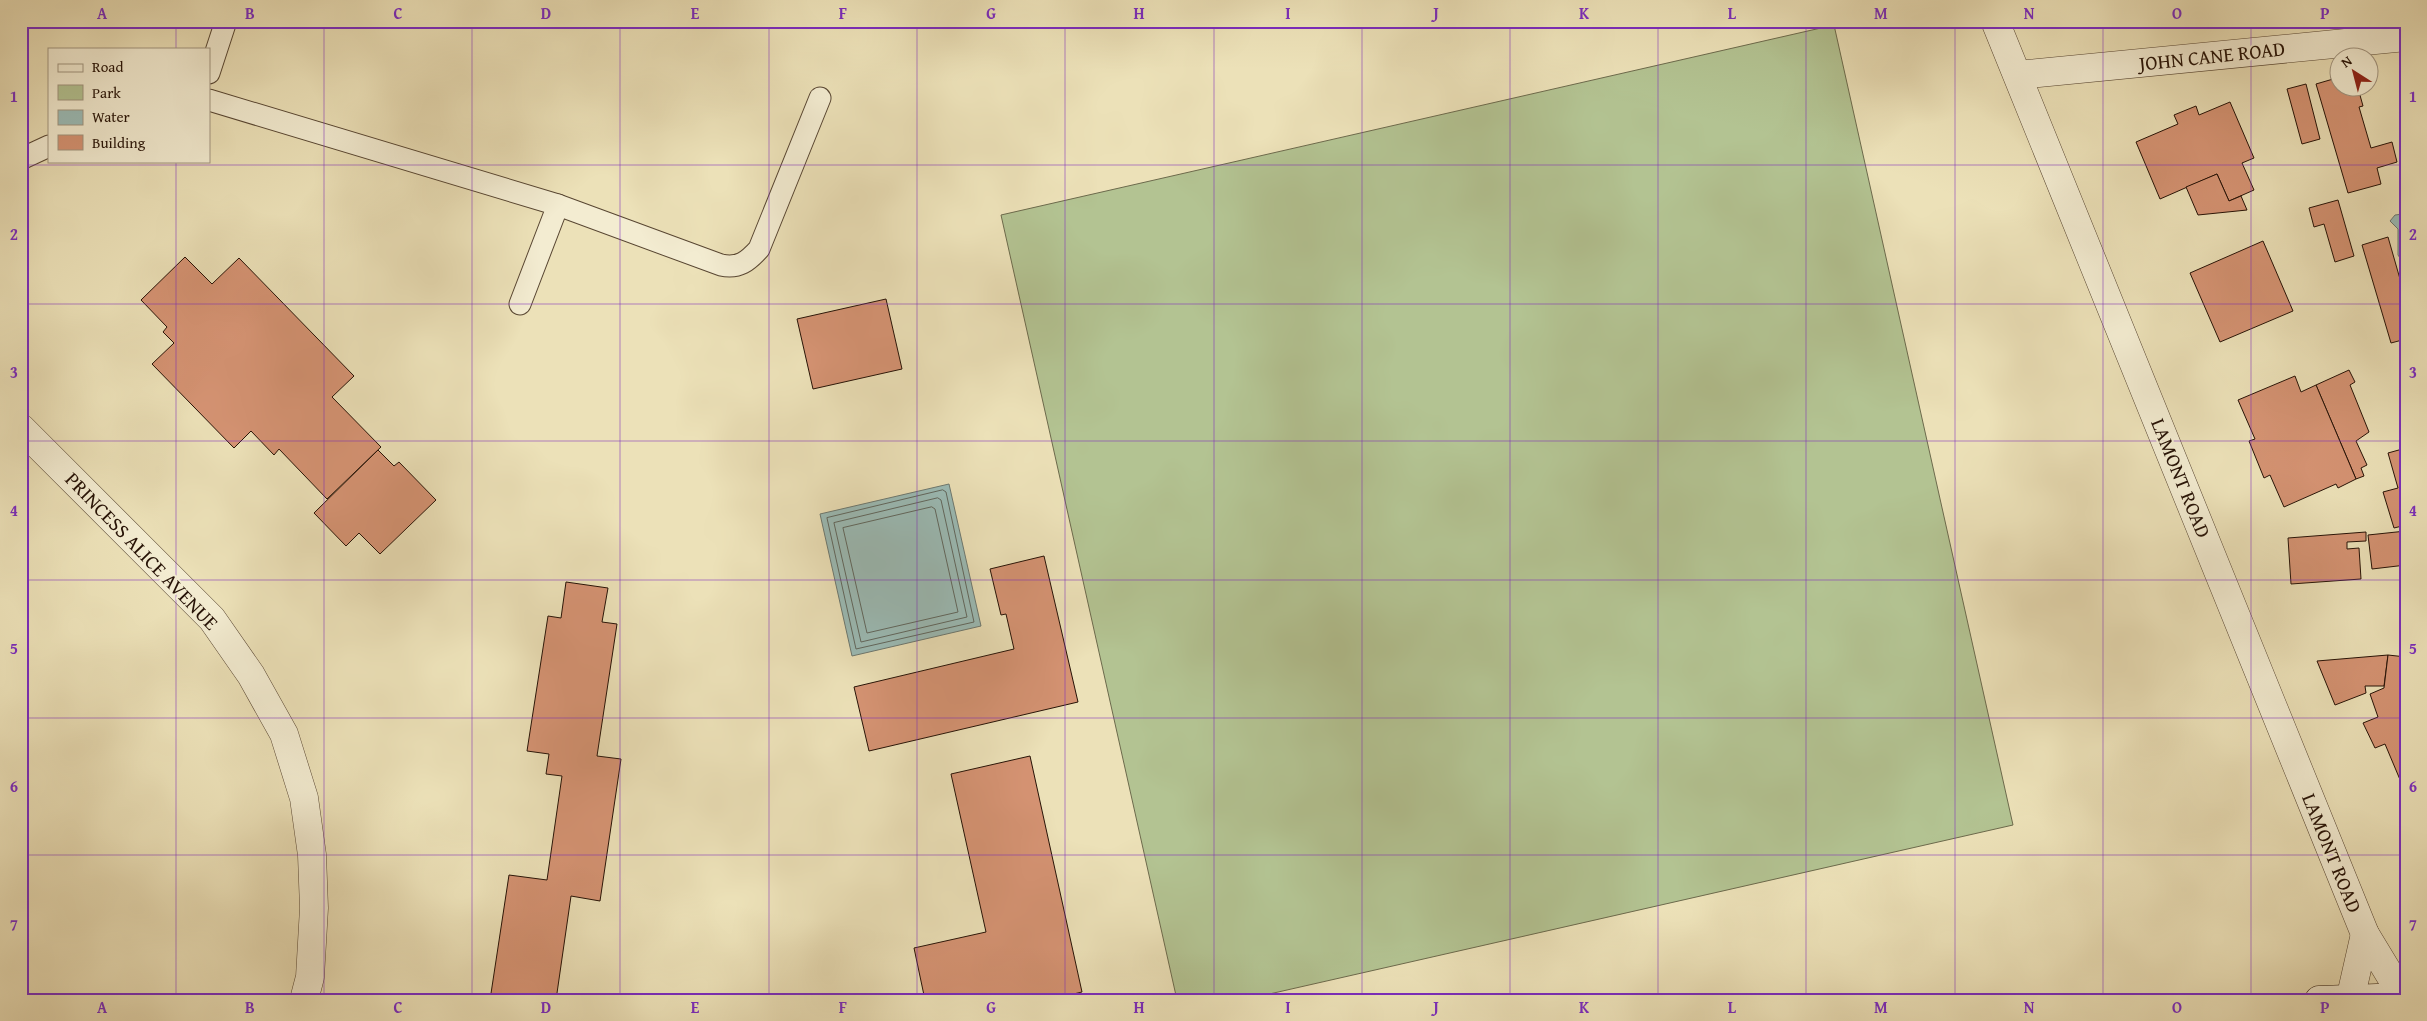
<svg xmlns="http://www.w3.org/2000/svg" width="2427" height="1021" font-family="'Gentium Book Plus',serif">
<rect width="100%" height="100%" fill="#ece1b8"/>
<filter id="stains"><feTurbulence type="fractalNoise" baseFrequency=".004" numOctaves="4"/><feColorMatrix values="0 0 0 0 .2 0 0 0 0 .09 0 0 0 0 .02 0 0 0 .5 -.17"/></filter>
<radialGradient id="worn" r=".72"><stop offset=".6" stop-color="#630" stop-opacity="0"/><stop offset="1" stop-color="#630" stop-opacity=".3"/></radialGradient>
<polygon fill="#b3c392" stroke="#6c6a4c" points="1834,25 2013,825 1243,1000 1177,1000 1001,215"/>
<g fill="#9bbcb7" stroke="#6c7870">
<polygon points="2403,214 2406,215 2406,267 2398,255 2398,229 2390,221 2395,215"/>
<polygon points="949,484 981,626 852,656 820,514"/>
</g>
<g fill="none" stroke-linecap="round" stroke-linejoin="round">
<g stroke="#60675e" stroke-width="1">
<polygon points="943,490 946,492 974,622 856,649 827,518"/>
<polygon points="938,498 941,500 967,617 861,642 834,523"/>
<polygon points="932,507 935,509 958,612 867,633 843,528"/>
</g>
</g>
<g fill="#d59373" stroke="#261206">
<polygon points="2340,77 2340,88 2358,88 2363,106 2359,107 2371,148 2392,142 2397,162 2377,168 2381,184 2348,193 2316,84"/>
<polygon points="2306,84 2320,139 2302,144 2287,89"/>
<polygon points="2230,102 2254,158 2242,163 2254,190 2229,201 2217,174 2160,199 2136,142 2178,124 2174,115 2196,106 2199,115"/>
<polygon points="2217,174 2229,201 2241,196 2247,210 2198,215 2186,187"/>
<polygon points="2338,200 2354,256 2335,262 2324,224 2314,227 2309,208"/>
<polygon points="2388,237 2406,300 2402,301 2406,314 2406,339 2391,343 2362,245"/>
<polygon points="2263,241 2293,311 2220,342 2190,273"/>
<polygon points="185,257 212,284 239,258 354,376 332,397 381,447 327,499 279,449 274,455 251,431 234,448 152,364 174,343 163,332 167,327 141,300"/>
<polygon points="886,299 902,369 813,389 797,319"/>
<polygon points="2349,370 2355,382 2350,385 2369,432 2356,441 2367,465 2361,468 2364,476 2356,479 2316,385"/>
<polygon points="2295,376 2301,392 2316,385 2356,479 2338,488 2336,484 2284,507 2270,475 2264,478 2249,441 2255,439 2238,400"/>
<polygon points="2406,448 2406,525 2394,528 2383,492 2398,488 2388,453"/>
<polygon points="378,450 394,466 399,462 436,500 380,554 359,533 346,546 314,513"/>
<polygon points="2406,531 2406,565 2372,569 2368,535"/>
<polygon points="2366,532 2366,541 2347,542 2347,549 2359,548 2361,579 2291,584 2288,538"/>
<polygon points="1044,556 1078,702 869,751 854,687 1014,649 1006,614 1001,615 990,569"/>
<polygon points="566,582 608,588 602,622 617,624 597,756 621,759 600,901 571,896 556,1000 490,1000 509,875 547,880 562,776 546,774 549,754 527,751 548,616 561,618"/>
<polygon points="2388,655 2384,686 2365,686 2366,693 2335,705 2317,661"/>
<polygon points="2388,655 2406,657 2406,781 2401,782 2385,744 2375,748 2363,723 2378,717 2370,694 2384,688"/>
<polygon points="1030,756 1082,992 1048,1000 925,1000 914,948 986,932 951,774"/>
</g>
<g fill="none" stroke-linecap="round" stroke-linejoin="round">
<g stroke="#584632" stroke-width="23">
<g id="service">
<polyline points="209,73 226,21"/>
<path d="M209,100L558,205L721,265C739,269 748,261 759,249L820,98"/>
<polyline points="21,159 49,146"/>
<polyline points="520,304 558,205"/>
</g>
</g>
<g stroke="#584632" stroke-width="29">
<g id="minor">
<polyline points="1995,21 2365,934 2405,1000"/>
<polyline points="2018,75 2406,37"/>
<polyline points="2350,1000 2365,934"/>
</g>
</g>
<g stroke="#584632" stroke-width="29">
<polyline id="tertiary" points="21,428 212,619 251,675 284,734 304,798 312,855 314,908 310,977 304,1000"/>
</g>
<g stroke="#261206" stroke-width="29">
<polyline id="secondary" points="2319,1000 2406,997"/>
</g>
<use href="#service" stroke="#f3ecd1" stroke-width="21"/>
<use href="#minor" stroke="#f3ecd1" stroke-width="28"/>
<use href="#tertiary" stroke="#f3ecd1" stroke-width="28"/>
<use href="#secondary" stroke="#f3ecd1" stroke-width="28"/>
</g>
<path fill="none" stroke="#7b2cbf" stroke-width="1" stroke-opacity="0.55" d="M176,21V49M324,21V1000M472,21V1000M620,21V1000M769,21V1000M917,21V1000M1065,21V1000M1214,21V1000M1362,21V1000M1510,21V1000M1658,21V1000M1806,21V1000M1955,21V1000M2103,21V1000M2251,21V1000M176,161V1000M21,165H2406M21,304H2406M21,441H2406M21,580H2406M21,718H2406M21,855H2406"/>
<g text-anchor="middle" stroke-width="4" stroke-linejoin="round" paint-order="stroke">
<g font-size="20" fill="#261206" stroke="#f3ecd1">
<text transform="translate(2212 56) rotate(-6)" y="7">JOHN CANE ROAD</text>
<text transform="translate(2181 478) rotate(68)" y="7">LAMONT ROAD</text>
<text transform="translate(142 551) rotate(46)" y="7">PRINCESS ALICE AVENUE</text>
<text transform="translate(2332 853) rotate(68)" y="7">LAMONT ROAD</text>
</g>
</g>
<rect width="2427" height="1021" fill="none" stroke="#ece1b8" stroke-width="55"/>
<rect x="48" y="48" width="162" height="115" fill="#f3ecd1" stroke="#a19580"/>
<rect x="58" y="64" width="25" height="8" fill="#f3ecd1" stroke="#a19580"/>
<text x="92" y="72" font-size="15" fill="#261206">Road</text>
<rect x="58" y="85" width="25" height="15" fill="#b3c392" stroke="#a19580"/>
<text x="92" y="98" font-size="15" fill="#261206">Park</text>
<rect x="58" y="110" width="25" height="15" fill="#9bbcb7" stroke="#a19580"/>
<text x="92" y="122" font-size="15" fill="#261206">Water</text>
<rect x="58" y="135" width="25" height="15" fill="#d59373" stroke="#a19580"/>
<text x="92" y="148" font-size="15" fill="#261206">Building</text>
<g transform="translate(2354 72) rotate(324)"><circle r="24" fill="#f3ecd1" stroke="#a19580"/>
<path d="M0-4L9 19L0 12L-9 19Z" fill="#8f2418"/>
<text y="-8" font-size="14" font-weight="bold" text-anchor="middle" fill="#261206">N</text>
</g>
<rect x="28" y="28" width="2372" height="966" fill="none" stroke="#7b2cbf" stroke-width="2"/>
<g font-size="16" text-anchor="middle" font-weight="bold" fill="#7b2cbf">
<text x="102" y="19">A</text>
<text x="250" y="19">B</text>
<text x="398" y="19">C</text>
<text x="546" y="19">D</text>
<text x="695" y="19">E</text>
<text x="843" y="19">F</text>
<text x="991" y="19">G</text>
<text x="1139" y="19">H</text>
<text x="1288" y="19">I</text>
<text x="1436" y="19">J</text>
<text x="1584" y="19">K</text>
<text x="1732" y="19">L</text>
<text x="1881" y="19">M</text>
<text x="2029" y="19">N</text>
<text x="2177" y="19">O</text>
<text x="2325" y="19">P</text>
<text x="14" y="102">1</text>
<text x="2413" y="102">1</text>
<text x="14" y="240">2</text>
<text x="2413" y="240">2</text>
<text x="14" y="378">3</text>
<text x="2413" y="378">3</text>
<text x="14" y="516">4</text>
<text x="2413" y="516">4</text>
<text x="14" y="654">5</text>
<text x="2413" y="654">5</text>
<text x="14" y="792">6</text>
<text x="2413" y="792">6</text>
<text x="14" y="930">7</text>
<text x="2413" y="930">7</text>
<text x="102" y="1013">A</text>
<text x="250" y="1013">B</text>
<text x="398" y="1013">C</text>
<text x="546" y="1013">D</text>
<text x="695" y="1013">E</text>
<text x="843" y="1013">F</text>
<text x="991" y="1013">G</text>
<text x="1139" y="1013">H</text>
<text x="1288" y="1013">I</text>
<text x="1436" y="1013">J</text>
<text x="1584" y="1013">K</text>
<text x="1732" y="1013">L</text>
<text x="1881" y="1013">M</text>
<text x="2029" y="1013">N</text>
<text x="2177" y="1013">O</text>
<text x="2325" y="1013">P</text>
</g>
<rect width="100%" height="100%" filter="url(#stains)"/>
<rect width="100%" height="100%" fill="url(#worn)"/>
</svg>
